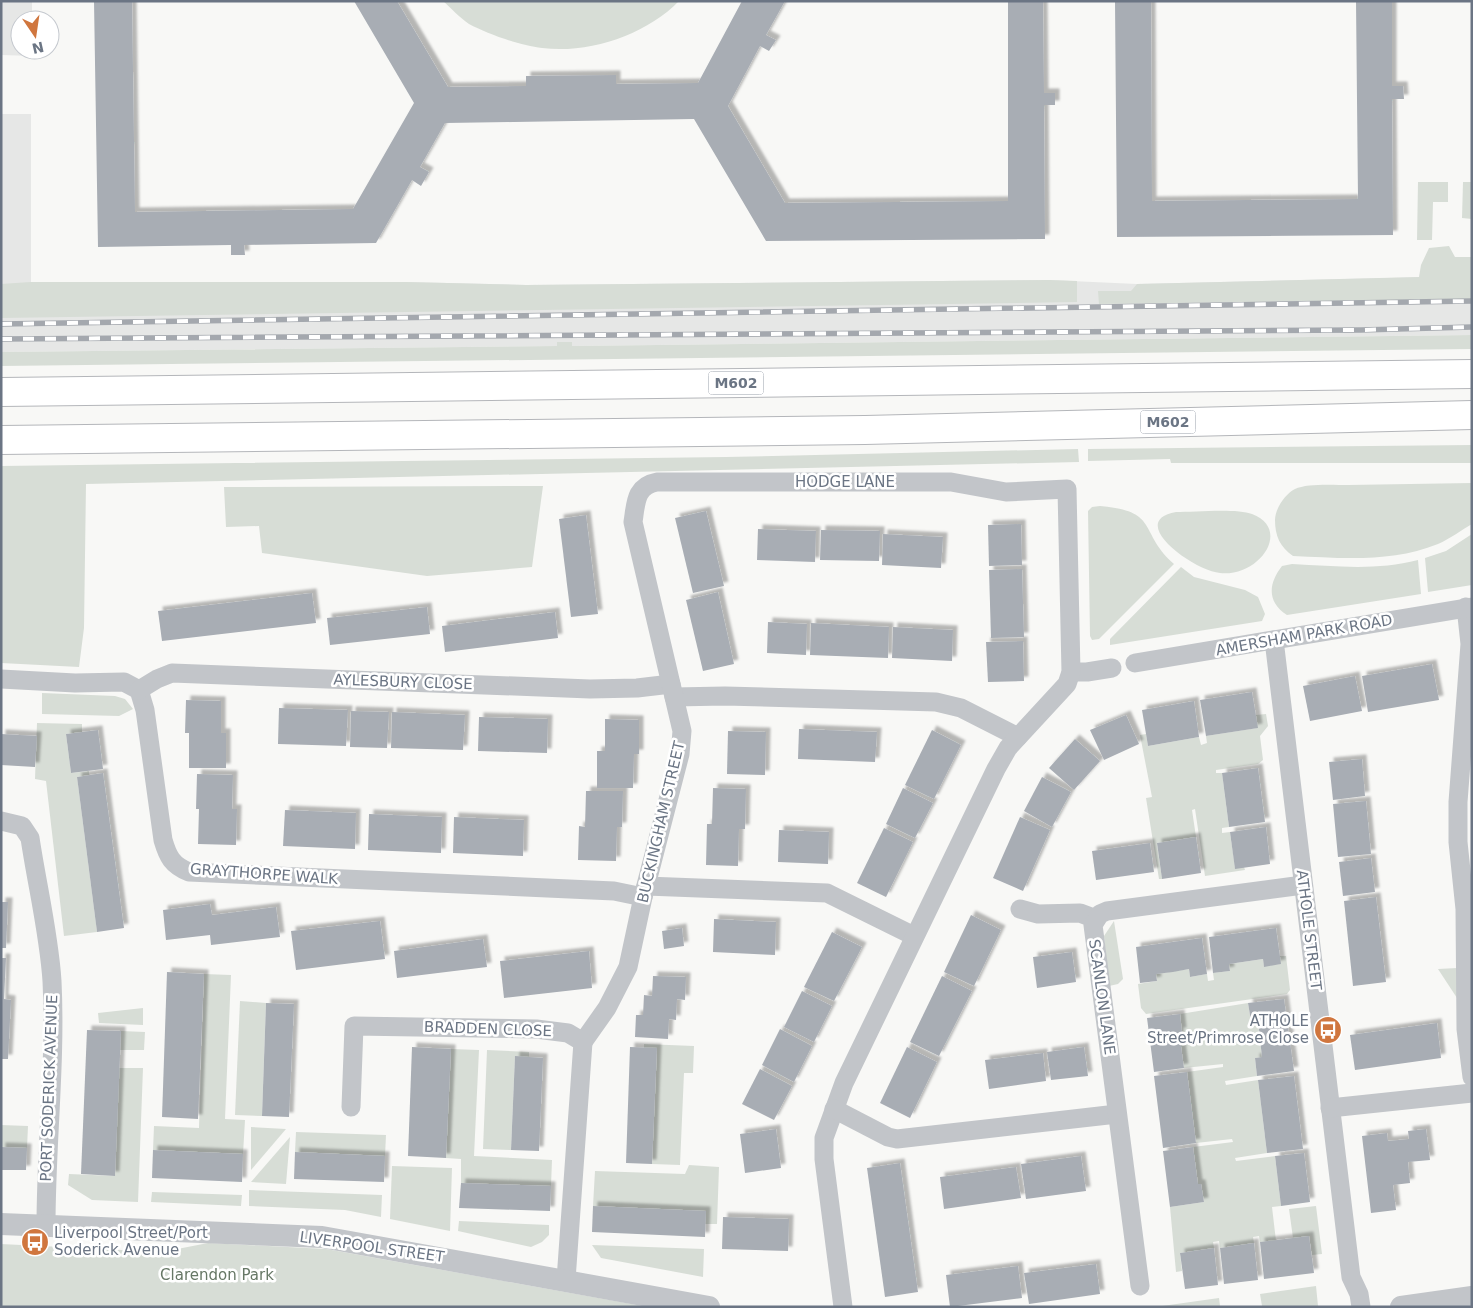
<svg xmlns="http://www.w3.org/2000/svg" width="1473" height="1308" font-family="'DejaVu Sans',sans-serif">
<defs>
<filter id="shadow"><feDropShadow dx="4.5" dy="-4.5" stdDeviation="1" flood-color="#0004"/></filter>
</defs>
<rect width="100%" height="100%" fill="#f8f8f6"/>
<g fill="#e6e7e6">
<polygon points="1,1 32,1 32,20 20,20 20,50 32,50 32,56 2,55 1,78"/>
<polygon points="1,114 31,114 31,282 406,282 526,285 1049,280 1137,284 1472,276 1472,335 572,346 571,342 558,342 557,346 1,352"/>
</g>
<g fill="#d7ddd6">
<path d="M443,1H679C646,35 589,54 542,48C521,46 488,34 469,24C460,18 451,8 443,1Z"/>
<polygon points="1418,182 1448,182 1448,202 1433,202 1432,240 1417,240"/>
<polygon points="1463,182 1472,182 1472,219 1462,218"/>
<polygon points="1449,246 1455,257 1472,257 1472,299 1099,304 1098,291 1131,291 1137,284 1419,277 1421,265 1429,248"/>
<polygon points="1049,280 1077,281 1077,302 1,318 1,284 30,282 406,282 526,285"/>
<polygon points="1472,335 1472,349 1,366 1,352 557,346 557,342 572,342 572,346"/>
<polygon points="1472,445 1472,463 1171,463 1170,459 1088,461 1088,449"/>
<polygon points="1078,449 1079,462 86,484 84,628 79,667 1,663 1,466 726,457"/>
<path d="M1472,483V524C1461,530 1450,539 1438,544C1391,563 1342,558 1293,556C1280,547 1275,536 1275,520C1275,509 1285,494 1295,489C1307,483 1335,485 1348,485C1389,484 1431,484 1472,483Z"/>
<polygon points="543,486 532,567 427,576 262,553 259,526 226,527 224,487"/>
<path d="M1100,506C1160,511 1138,532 1174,564L1099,639L1092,640L1090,636L1088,511L1092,507Z"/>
<path d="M1176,512C1194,512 1237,508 1252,514C1292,529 1260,577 1220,573C1194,571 1125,521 1176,512Z"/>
<polygon points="1472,534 1472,585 1428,592 1425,558 1446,551"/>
<path d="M1418,560L1421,594L1287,615C1267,602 1268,584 1282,566L1292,564C1335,566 1376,571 1418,560Z"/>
<polygon points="1181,567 1194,577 1245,590 1258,597 1265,614 1262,621 1110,645 1110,639"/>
<polygon points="42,693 115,696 125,699 133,709 119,716 42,714"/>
<polygon points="1266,714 1268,726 1260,736 1263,760 1258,764 1216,770 1216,773 1222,773 1229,827 1222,828 1222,833 1230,832 1235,868 1244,867 1245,870 1205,876 1195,809 1192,810 1196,837 1157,843 1162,879 1159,879 1146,798 1152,797 1140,735 1146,734 1148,746 1199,737 1201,745 1207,743 1206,736 1257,728 1256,715"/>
<polygon points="37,723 82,724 82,732 66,734 71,773 89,771 89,775 77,777 97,932 64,936 46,781 35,779"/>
<polygon points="1114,921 1123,979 1118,984 1109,986 1104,936"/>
<polygon points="1280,956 1286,956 1290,990 1287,994 1146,1014 1141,1008 1138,984 1157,981 1156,974 1189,969 1190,977 1207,974 1208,981 1214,980 1213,973 1230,971 1229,964 1263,959 1264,966 1280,964"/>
<polygon points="1457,968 1457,998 1438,969"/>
<polygon points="204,974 231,975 225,1119 245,1120 243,1154 153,1150 154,1126 199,1128"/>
<polygon points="240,1001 266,1003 262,1116 235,1115"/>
<polygon points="1248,1003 1251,1021 1258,1020 1262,1057 1255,1058 1257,1076 1225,1081 1226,1085 1258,1080 1267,1153 1235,1158 1236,1161 1275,1156 1281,1206 1272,1207 1276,1241 1260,1242 1259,1236 1253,1237 1254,1243 1220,1248 1219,1241 1213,1242 1214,1248 1180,1253 1182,1271 1176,1272 1170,1207 1204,1202 1201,1184 1198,1184 1193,1147 1233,1142 1232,1139 1196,1143 1187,1072 1223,1067 1223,1064 1184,1068 1179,1032 1182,1032 1180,1014"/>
<polygon points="143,1008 143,1025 99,1023 98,1013"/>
<polygon points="121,1031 145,1032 144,1050 120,1050"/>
<polygon points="644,1044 694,1046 693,1073 684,1073 680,1165 652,1164 657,1049 644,1048"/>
<polygon points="451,1049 479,1050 474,1156 552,1160 551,1186 461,1183 461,1159 446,1158"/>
<polygon points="487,1050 529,1052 529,1057 515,1057 511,1150 483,1149"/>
<polygon points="119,1068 143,1068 138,1202 92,1200 68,1185 69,1174 115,1176"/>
<polygon points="1,1125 28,1126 27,1148 1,1147"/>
<polygon points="251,1127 286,1129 251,1170"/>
<polygon points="296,1132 386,1135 385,1156 295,1152"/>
<polygon points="290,1137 286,1184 251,1182"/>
<polygon points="689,1165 719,1167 717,1224 705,1224 706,1211 593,1206 595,1171 685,1174"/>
<polygon points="392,1166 452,1168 450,1231 390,1219"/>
<polygon points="249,1190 382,1195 381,1217 345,1210 249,1206"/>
<polygon points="152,1192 242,1195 241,1206 151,1202"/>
<polygon points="1316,1206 1322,1254 1312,1255 1309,1236 1293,1238 1289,1209"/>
<polygon points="459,1221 549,1225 549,1235 542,1242 531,1247 458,1231"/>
<polygon points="208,1243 326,1249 643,1306 1,1307 1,1244 162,1252"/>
<polygon points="592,1245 704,1249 703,1277 601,1258"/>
<polygon points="1316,1286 1318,1306 1259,1307 1262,1306 1260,1294"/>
<polygon points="1219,1298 1220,1306 1155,1307"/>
</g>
<g fill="#a8adb4" filter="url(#shadow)">
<polygon points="94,1 132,1 135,212 353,209 414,103 354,1 397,1 448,87 526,86 526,76 616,75 616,84 698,83 742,1 785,1 766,35 776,40 769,51 760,46 728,106 785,203 1008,201 1008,1 1043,1 1044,93 1055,93 1055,105 1044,105 1045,239 766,241 694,119 445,123 420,167 429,172 421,186 412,180 376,243 244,245 245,255 231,255 231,245 98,247"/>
<polygon points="1115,1 1151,1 1152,201 1358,199 1356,1 1392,1 1392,86 1403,86 1404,99 1392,99 1393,235 1117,237"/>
<polygon points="706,511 724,586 693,593 675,518"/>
<polygon points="586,515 598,614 571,617 559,519"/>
<polygon points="1021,524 1022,565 989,566 988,525"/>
<polygon points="758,529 816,531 815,562 757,560"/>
<polygon points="821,530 880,531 879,561 820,560"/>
<polygon points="883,534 943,537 941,568 882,565"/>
<polygon points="1022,569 1024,637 991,638 989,570"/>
<polygon points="718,592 734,664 703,671 686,600"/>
<polygon points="312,593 316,623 162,641 158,611"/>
<polygon points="427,607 430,634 330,645 327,618"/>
<polygon points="555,612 558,638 445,652 442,626"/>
<polygon points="768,622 807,624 806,655 767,653"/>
<polygon points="811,623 889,627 888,658 810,655"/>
<polygon points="893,627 953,630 952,661 892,658"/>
<polygon points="1023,641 1024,681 988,682 986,642"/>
<polygon points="1432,664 1439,700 1368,712 1362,676"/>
<polygon points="1355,676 1362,711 1310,721 1303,686"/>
<polygon points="1252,692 1258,728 1206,736 1200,700"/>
<polygon points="186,700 221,701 221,733 226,733 226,768 189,768 189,733 185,733"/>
<polygon points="1194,701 1199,737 1148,746 1142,710"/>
<polygon points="279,708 348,710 346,746 278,744"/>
<polygon points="351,711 389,712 387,748 350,747"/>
<polygon points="392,712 465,715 463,750 391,748"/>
<polygon points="1126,715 1139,744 1104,760 1090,730"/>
<polygon points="479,717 548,719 547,753 478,751"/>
<polygon points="605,719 639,720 639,754 634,754 633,788 597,788 597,751 605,751"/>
<polygon points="799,729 877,732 875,762 798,759"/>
<polygon points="98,730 103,769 71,773 66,734"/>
<polygon points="932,730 961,745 934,799 905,785"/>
<polygon points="728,731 766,732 765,775 727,774"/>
<polygon points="1,734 37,736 35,767 1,765"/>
<polygon points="1075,739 1100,761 1074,790 1049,768"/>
<polygon points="1362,759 1365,796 1333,800 1329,762"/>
<polygon points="1258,768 1265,822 1229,827 1222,773"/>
<polygon points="103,773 124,928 97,932 77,777"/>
<polygon points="197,774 233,775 232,809 237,809 236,845 198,844 199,809 196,809"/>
<polygon points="1042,777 1071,792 1052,827 1024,811"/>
<polygon points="713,788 746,789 745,829 739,829 738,866 706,865 707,824 712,824"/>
<polygon points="903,788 933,803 915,838 886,824"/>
<polygon points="586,791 623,791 622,827 617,827 616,861 578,860 579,826 585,827"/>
<polygon points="1366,801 1371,854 1338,857 1333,804"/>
<polygon points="285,810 356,813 355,849 283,846"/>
<polygon points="369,814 442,817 441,853 368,850"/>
<polygon points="454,817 524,820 523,856 453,853"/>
<polygon points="1020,817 1050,830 1023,891 993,878"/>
<polygon points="1266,827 1270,864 1235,869 1230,832"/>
<polygon points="884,828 913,842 886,897 857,883"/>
<polygon points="779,830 829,832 828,864 778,862"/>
<polygon points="1196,837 1201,873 1162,879 1157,843"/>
<polygon points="1150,843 1154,872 1096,880 1092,851"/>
<polygon points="1371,858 1375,892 1343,896 1339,862"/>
<polygon points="1376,897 1386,982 1353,986 1344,901"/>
<polygon points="1,902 8,902 6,948 1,948"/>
<polygon points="210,904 212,915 276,907 280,937 211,945 210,935 166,940 163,910"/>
<polygon points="971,915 1001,930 974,986 944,972"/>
<polygon points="714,919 776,922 775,955 713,952"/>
<polygon points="380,921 385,959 296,970 291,931"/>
<polygon points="682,928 684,946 664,949 662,931"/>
<polygon points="1276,928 1281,964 1264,967 1263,959 1229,964 1230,971 1213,973 1209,937"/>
<polygon points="832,932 862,947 834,1001 804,987"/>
<polygon points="1202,938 1207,974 1190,977 1189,969 1173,972 1156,974 1157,981 1140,983 1136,947"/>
<polygon points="483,939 487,967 397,978 394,951"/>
<polygon points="589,951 592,988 504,998 500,961"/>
<polygon points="1072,952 1076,982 1037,988 1033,957"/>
<polygon points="1,958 6,958 4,999 11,1000 8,1059 1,1059"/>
<polygon points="167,972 204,974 198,1119 162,1117"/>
<polygon points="653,976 686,977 685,1000 677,999 676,1020 669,1019 668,1039 635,1037 636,1015 643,1015 644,995 652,996"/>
<polygon points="942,976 972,991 939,1056 910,1042"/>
<polygon points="802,991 832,1006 814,1042 784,1027"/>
<polygon points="1284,999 1294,1071 1257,1076 1255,1058 1262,1057 1260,1039 1258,1020 1251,1021 1248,1003"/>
<polygon points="266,1003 294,1004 289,1117 262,1116"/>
<polygon points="1180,1014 1182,1032 1179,1032 1184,1068 1154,1072 1147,1018"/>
<polygon points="1437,1023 1441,1058 1355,1070 1350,1035"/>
<polygon points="780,1029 812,1046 794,1082 762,1065"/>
<polygon points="87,1030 121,1031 115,1176 81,1174"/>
<polygon points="412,1047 451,1049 446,1158 408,1156"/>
<polygon points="630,1047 657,1048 652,1164 626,1163"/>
<polygon points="907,1047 937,1062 910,1118 880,1103"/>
<polygon points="1084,1047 1088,1076 1051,1080 1047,1052"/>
<polygon points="1043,1053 1046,1081 989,1089 985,1060"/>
<polygon points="515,1056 543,1058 539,1151 511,1150"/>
<polygon points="760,1069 792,1086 774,1120 742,1104"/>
<polygon points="1187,1072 1196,1143 1163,1148 1154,1076"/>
<polygon points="1294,1076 1303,1149 1267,1153 1258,1080"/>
<polygon points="776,1129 781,1168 745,1173 740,1134"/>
<polygon points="1426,1129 1430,1160 1408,1162 1410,1183 1393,1185 1396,1210 1371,1213 1362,1136 1387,1133 1388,1141 1409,1139 1408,1131"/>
<polygon points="1,1147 27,1148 26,1170 1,1170"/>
<polygon points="1193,1147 1198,1184 1201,1184 1204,1202 1170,1207 1163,1151"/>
<polygon points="153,1150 243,1154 242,1182 152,1178"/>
<polygon points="295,1152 385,1156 384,1182 294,1179"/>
<polygon points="1304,1153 1310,1202 1281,1206 1275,1156"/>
<polygon points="1081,1156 1086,1191 1026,1199 1021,1164"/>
<polygon points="900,1163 918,1292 885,1297 867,1168"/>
<polygon points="1016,1167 1021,1198 944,1209 940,1177"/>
<polygon points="461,1183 551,1186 550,1211 459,1208"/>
<polygon points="593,1206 706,1211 705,1237 592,1232"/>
<polygon points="723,1217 789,1219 788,1251 722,1249"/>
<polygon points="1309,1236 1314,1273 1264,1279 1260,1242"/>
<polygon points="1254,1243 1258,1280 1224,1284 1220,1248"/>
<polygon points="1214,1248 1218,1285 1185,1289 1180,1253"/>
<polygon points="1096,1264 1100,1294 1029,1304 1024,1273"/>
<polygon points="1018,1266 1022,1298 950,1307 946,1275"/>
</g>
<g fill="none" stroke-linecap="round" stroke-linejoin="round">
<g stroke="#b4b6ba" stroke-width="30">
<g id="motorway">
<polyline points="1,392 1472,374"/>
<polyline points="1,440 865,430 1472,415"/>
</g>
</g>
<g stroke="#c2c5c9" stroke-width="19">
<polyline points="1466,607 1470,644 1458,802 1458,842 1465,909 1466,1029 1472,1077"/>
<polyline points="1274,640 1351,1277 1359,1294 1361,1307"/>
<polyline points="1135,663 1472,607"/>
<polyline points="1071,672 1087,672 1112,668"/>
<path d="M1,679L75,683L124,682L139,690L145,710L163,840C168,857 172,865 189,872L614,891L643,897"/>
<polyline points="139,690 157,679 172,673 590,689 637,688 671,684"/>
<polyline points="674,697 725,696 936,702 961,708 1018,737"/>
<path d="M1,821L22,826L30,838C37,885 49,934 52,981C56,1062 46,1144 46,1225"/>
<polyline points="646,886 827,893 914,936"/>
<polyline points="1020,909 1038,914 1080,913 1096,919"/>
<path d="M583,1042L607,1008L628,967L643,897L680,754L682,731L633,522C636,503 635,486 657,482H951L1006,492L1067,489L1071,672L1067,684L1008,748L996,769L844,1083L824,1138V1159L843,1307"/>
<polyline points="351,1107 354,1026 536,1029 568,1033 583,1042 566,1280"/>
<polyline points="1330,1108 1472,1093"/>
<polyline points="834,1109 888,1137 897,1139 1117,1114"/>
<polyline points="1140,1286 1093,925 1100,914 1107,911 1303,885"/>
</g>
<g stroke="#c2c5c9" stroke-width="22">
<polyline points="1,1224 322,1237 709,1307"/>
<polyline points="1401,1307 1472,1297"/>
</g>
<use href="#motorway" stroke="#fff" stroke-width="28"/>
<g stroke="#a4a8ae" stroke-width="5.5">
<g id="rail">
<polyline points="1,324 1472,301"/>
<polyline points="1,339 1361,330 1472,327"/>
</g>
</g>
<use href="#rail" stroke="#fff" stroke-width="4" stroke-dasharray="11" stroke-linecap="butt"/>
</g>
<defs>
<g id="bus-disc" transform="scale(1.4375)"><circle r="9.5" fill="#d0763e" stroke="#fff"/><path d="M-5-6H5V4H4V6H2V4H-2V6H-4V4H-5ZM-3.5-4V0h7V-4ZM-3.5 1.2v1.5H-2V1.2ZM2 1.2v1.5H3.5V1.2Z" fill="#fff"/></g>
</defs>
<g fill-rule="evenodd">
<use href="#bus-disc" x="1328" y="1030"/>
<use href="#bus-disc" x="35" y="1242"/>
</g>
<g text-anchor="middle" stroke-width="5" stroke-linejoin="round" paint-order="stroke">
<g fill="#fff" stroke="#979ea9" stroke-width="1">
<rect x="708.5" y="371.5" width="55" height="23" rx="4"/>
<rect x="1140.5" y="410.5" width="55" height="23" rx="4"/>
</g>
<g font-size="14" font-weight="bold" fill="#6b7584">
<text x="736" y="388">M602</text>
<text x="1168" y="427">M602</text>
</g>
<g font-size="15" fill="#6b7584" stroke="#fff">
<text x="845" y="487">HODGE LANE</text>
<text transform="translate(1304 635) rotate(-10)" y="5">AMERSHAM PARK ROAD</text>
<text transform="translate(403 682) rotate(2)" y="5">AYLESBURY CLOSE</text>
<text transform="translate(661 822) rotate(-77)" y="5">BUCKINGHAM STREET</text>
<text transform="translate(264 874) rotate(4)" y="5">GRAYTHORPE WALK</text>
<text transform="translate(1309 930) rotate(83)" y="5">ATHOLE STREET</text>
<text transform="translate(1102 997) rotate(82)" y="5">SCANLON LANE</text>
<text transform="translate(488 1029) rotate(2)" y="5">BRADDEN CLOSE</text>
<text transform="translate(49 1088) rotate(-88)" y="5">PORT SODERICK AVENUE</text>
<text transform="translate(372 1247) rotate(8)" y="5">LIVERPOOL STREET</text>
</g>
<g font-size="15" fill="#6b7584" stroke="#fff" text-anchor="end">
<text x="1309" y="1026">ATHOLE<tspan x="1309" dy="17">Street/Primrose Close</tspan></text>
<text x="54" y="1238" text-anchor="start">Liverpool Street/Port<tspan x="54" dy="17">Soderick Avenue</tspan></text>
</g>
<g font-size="15" fill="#667765" stroke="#fff">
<text x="217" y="1280">Clarendon Park</text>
</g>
</g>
<rect width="1473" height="1308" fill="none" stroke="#6b7584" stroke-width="5"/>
<g transform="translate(35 35) rotate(167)"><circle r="24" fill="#ffffff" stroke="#c4c8ce"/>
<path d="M0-4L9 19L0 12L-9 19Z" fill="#d0763e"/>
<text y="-8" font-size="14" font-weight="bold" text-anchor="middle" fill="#6b7584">N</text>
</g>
</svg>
